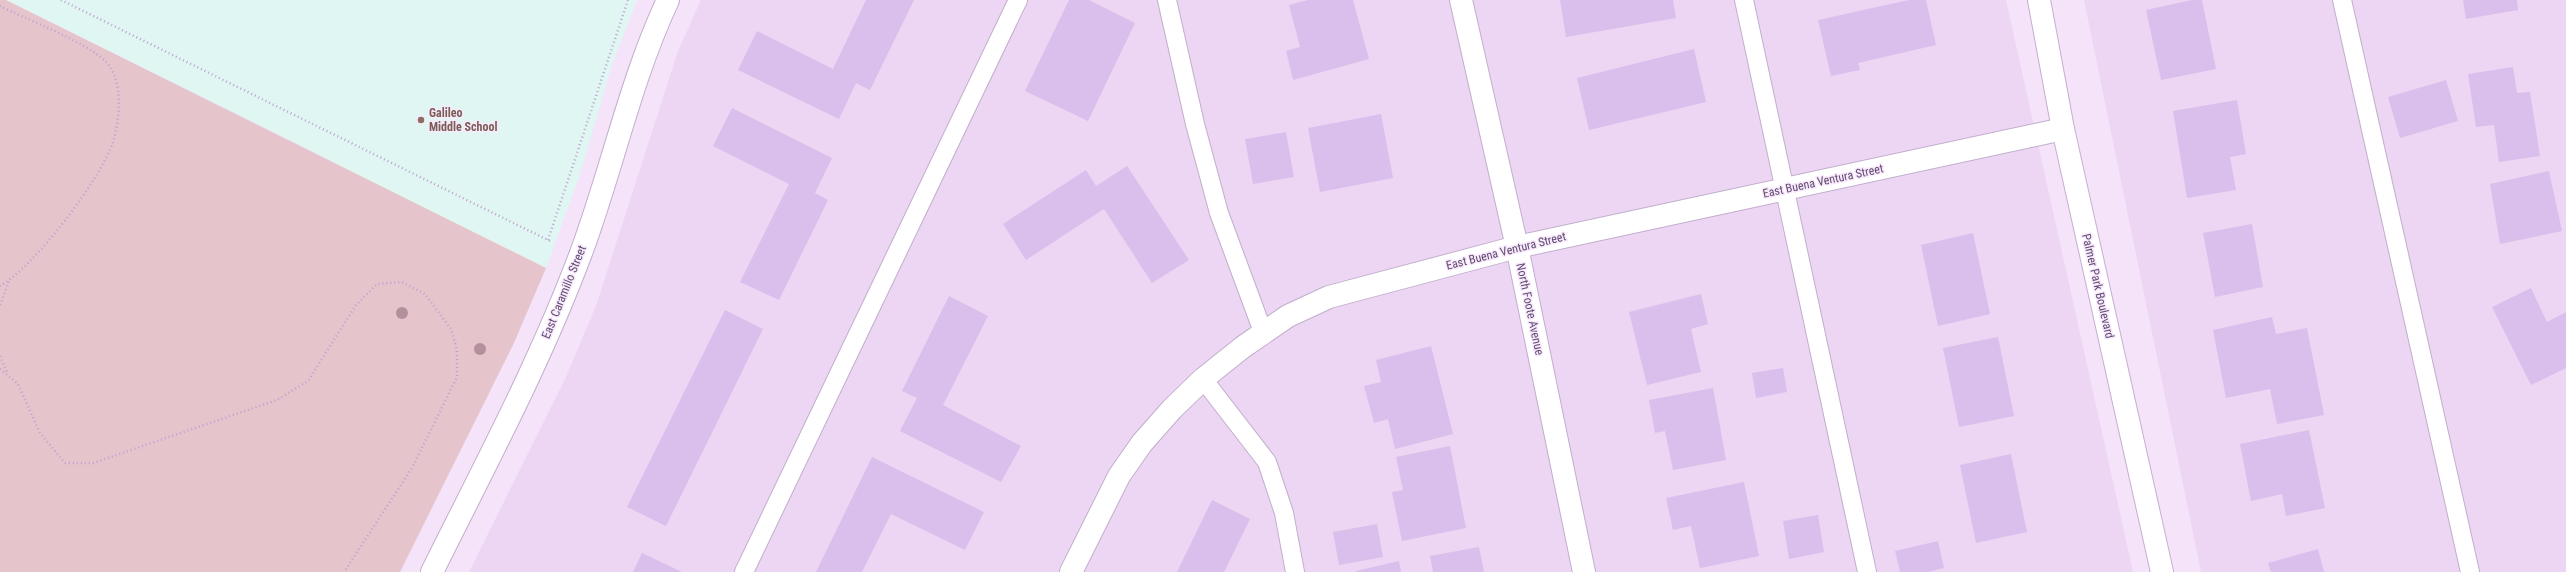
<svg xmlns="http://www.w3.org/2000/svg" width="2566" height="572" font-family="'Roboto Condensed',sans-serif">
<rect width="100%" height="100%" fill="#f5e3fa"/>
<g fill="#ecd6f3">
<polygon points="701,0 2006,0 2133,572 469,572 565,379 596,306 678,51"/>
<polygon points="2084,0 2566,0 2566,572 2201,572"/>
</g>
<polygon fill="#e0f6f2" points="6,0 637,0 613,62 579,177 546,268"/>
<polygon fill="#e6c4cb" points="0,0 6,0 546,268 514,343 400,572 0,572"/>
<g fill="#dabeec">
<polygon points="866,0 914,0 870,90 856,83 839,119 738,70 757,31 833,69"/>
<polygon points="1069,0 1089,0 1135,23 1088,121 1025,91"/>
<polygon points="1308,0 1353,0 1369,59 1293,80 1286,51 1300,47 1289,5"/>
<polygon points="1560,0 1673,0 1676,18 1566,37"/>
<polygon points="1909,0 1926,0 1936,45 1858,63 1860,70 1831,76 1818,20"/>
<polygon points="2192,0 2202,0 2216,69 2161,80 2146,10"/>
<polygon points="2463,0 2517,0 2518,10 2466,19"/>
<polygon points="1694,49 1706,102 1589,130 1577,78"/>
<polygon points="2513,67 2517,93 2530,92 2540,156 2499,162 2494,125 2476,127 2468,74"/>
<polygon points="2446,80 2458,121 2400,138 2388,97"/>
<polygon points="2237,100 2246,154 2230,157 2236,190 2187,198 2173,111"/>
<polygon points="732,108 832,158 815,193 828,200 779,300 740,282 789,184 713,146"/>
<polygon points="1381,114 1393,178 1320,192 1308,128"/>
<polygon points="1286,132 1294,177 1253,184 1245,139"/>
<polygon points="1127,166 1189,260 1152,283 1104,209 1026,260 1003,224 1086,170 1096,186"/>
<polygon points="2549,171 2562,231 2500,244 2490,184"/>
<polygon points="2252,224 2263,287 2215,297 2203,233"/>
<polygon points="1973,233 1990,314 1938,326 1921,245"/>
<polygon points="2531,288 2547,322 2566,312 2566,368 2531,385 2492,307"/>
<polygon points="1701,294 1708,324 1691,329 1701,372 1647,385 1629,312"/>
<polygon points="949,296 988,316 943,405 1021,446 1001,482 900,431 917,398 902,391"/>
<polygon points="725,310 763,329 666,526 627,507"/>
<polygon points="2272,317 2276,334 2307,328 2324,415 2277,424 2270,389 2226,398 2213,330"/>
<polygon points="1998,337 2014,416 1959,427 1943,348"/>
<polygon points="1431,346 1453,434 1395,449 1388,419 1374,423 1364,386 1381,382 1376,360"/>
<polygon points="1783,368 1787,392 1756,398 1752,373"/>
<polygon points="1713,388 1726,460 1673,470 1665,431 1655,433 1649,400"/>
<polygon points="2309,430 2325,508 2286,516 2282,494 2251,501 2240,444"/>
<polygon points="1450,446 1466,528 1402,541 1392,492 1403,490 1396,457"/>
<polygon points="2011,454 2027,532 1976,543 1960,465"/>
<polygon points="872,457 984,512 965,550 891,514 862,572 816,572"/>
<polygon points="1744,482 1759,556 1700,568 1691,526 1673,530 1666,498"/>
<polygon points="1212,500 1250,519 1224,572 1177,572"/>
<polygon points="1818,515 1824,552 1789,559 1783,521"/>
<polygon points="1377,524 1383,557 1339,565 1333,532"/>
<polygon points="1938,541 1944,568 1928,572 1900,572 1895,551"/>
<polygon points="1479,547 1484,572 1433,572 1430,556"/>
<polygon points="2318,549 2324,572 2271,572 2268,563"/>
<polygon points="642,553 682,572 633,572"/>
<polygon points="1399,561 1401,572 1356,572 1356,571"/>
</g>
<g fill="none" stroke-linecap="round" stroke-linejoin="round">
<g stroke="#c1aecc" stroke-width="20">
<g id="service">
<polyline points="1167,0 1195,124 1219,213 1263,332"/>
<polyline points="1744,0 1867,572"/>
<polyline points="2342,0 2470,572"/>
<polyline points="1203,379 1267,462 1284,513 1295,572"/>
<polyline points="744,572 1018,0"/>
</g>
</g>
<g stroke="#c1aecc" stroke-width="24">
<g id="minor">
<polyline points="1461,0 1517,247 1584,572"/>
<path d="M432,572C484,467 540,363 581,253C612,170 630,81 668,0"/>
<polyline points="1071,572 1119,476 1142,443 1172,409 1203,379 1243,347 1288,316 1329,297 1517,247 2063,129"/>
</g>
</g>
<g stroke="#c5aed0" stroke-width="24">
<polyline id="secondary" points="2039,0 2063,129 2162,572"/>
</g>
<g stroke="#bda1d1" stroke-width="2.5" stroke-dasharray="1 3" stroke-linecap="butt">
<polyline points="61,0 552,242"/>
<path d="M0,6C26,19 86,42 105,61C124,79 120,119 113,142C101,179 34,267 0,286"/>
<polyline points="548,240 628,0"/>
<polyline points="0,305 9,281"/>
<polyline points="0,356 8,374"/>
<polyline points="0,369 18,384 40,433 65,463 93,463 277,400 308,381 356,305 377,284 402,282 425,294 451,329 457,350 457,377 412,468 344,572"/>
</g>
<use href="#service" stroke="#fff" stroke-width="18"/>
<use href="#minor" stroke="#fff" stroke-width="22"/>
<use href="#secondary" stroke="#fff" stroke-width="22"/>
</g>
<g fill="#b48f9c">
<circle cx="402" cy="313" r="6"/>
<circle cx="480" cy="349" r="6"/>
</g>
<circle fill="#8d6e63" stroke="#f9e9fd" stroke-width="1.5" cx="421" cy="120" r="4"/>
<g text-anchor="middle" stroke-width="3" stroke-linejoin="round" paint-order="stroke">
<g font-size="12" font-weight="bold" fill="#785e54" stroke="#f9e9fd" text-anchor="start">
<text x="429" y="117">Galileo<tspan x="429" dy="14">Middle School</tspan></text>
</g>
<g font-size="12" fill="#5f4c6f" stroke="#f9e9fd">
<text transform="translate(1823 181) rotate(-12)" y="4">East Buena Ventura Street</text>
<text transform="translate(1506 251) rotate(-14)" y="4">East Buena Ventura Street</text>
<text transform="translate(2098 286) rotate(77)" y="4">Palmer Park Boulevard</text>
<text transform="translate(564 292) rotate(-68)" y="4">East Caramillo Street</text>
<text transform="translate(1530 309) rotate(78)" y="4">North Foote Avenue</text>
</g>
</g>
</svg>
